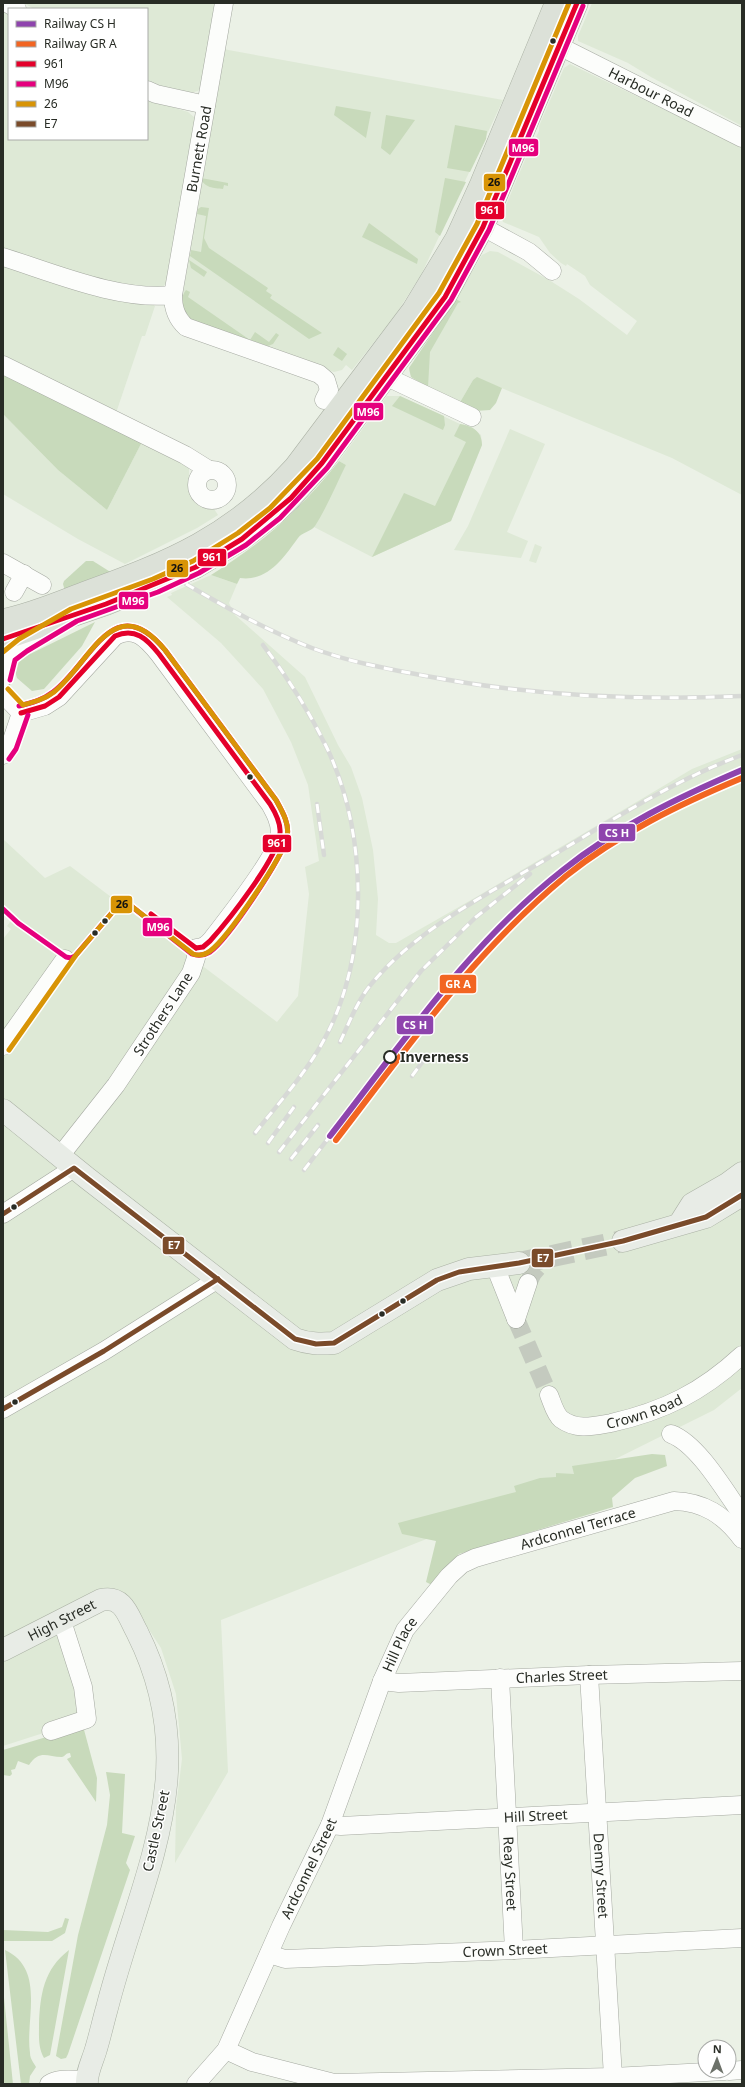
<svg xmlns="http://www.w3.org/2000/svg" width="745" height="2087" font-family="'Noto Sans',sans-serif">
<rect width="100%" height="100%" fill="#ebf1e6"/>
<g fill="#dee9d6">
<polygon points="24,3 216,3 201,88 198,91 190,93 157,86 147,80 147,9 34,9"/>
<polygon points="592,3 742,3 742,126 651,77 628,63 578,41 578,36"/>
<polygon points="3,9 9,13 9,139 147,139 147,99 188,112 195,118 196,124 167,282 162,288 104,281 81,275 3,248"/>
<polygon points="223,49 503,100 421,275 394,317 352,370 346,365 342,370 334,372 309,365 307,360 196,322 182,300"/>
<polygon points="570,64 742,147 742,495 672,458 477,378 473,380 459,404 413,379 410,374 409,368 456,299 482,255 490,251 498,252 549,280 579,299 627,335 637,321 590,285 585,276 567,264 566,266 561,263 550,253 539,237 503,222 501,217 527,155 539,131 539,126 564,68"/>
<polygon points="3,264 147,301 155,306 145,336 142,336 116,413 3,357"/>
<polygon points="387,396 400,396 460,424 469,425 481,435 482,445 451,521 372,557 314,527 346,465 339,461"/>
<polygon points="3,414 58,470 107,510 143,440 189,468 189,485 192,497 199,505 214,509 218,515 197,528 125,564 78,539 3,494"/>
<polygon points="510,429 545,444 507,532 528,541 521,558 454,550 468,526"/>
<polygon points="535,544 542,547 536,563 529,561"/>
<polygon points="211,575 237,584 229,603 235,615 305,677 338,745 351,767 362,798 373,850 378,899 376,935 389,943 396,943 478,896 692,769 742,749 742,1388 714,1410 561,1486 221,1620 228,1772 175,1863 176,1807 182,1759 176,1694 161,1648 136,1610 122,1605 62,1621 87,1719 3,1746 3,939 11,929 7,926 13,918 3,909 3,839 45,878 70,866 277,1022 298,996 309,894 305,867 319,861 308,785 291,742 263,689 221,643 167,597 172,595 171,593"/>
</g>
<g fill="#c8dabb">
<polygon points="336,106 371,112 366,138 334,115"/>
<polygon points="386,115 415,120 390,155 381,148"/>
<polygon points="455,125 487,131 486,139 470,172 447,168"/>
<path d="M201,178L228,183V186L224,185L223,189C214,188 204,188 201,178Z"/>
<polygon points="445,178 466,182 440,236 435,232"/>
<polygon points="201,207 209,208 204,238 209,248 268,288 266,291 272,295 270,298 322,333 309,339 190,256 191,250 201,252 206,216 197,214 198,209"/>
<polygon points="369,223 418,259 417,264 362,237"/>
<polygon points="189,260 207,272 204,277 191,268"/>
<path d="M186,290L190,292L188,297L250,340L255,332L269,342L276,333L279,335L273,344L268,346L192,320C184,312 178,300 186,290Z"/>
<polygon points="456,299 461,302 458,303 430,352 428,387 411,377 409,368"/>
<polygon points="338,347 347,354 342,361 333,355"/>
<polygon points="3,374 143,440 107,510 58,470 3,414"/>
<polygon points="477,377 502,388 496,403 490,410 475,411 459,404 473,380"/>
<polygon points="400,396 444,416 445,425 443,430 392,406"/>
<path d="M460,424C472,426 482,431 482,445L451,521L372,557L404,493L435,506L466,442L454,436Z"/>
<path d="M339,461L346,465C336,485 327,507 315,526C311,532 302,532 298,538C284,557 268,582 240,578L237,584L211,575C264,542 300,510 339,461Z"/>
<polygon points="86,561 93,561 112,573 65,591 63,584 64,581"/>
<polygon points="95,622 82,646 44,689 32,691 17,678 14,668 18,660"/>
<polygon points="652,1454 665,1455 667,1466 635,1478 612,1498 613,1507 459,1554 432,1585 426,1582 436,1541 402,1534 398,1523 516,1492 514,1486 540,1478 556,1477 556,1473 574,1474 572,1466"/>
<path d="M83,1726L97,1778L96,1802L67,1759L71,1757L70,1753C65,1753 66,1756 62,1757C47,1757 40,1749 29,1765L18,1761L15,1769L11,1770L12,1774L10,1776L3,1775V1750Z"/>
<polygon points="106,1772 125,1774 122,1833 135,1836 126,1863 130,1870 68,2054 66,2058 61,2059 56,2056 78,1935 107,1825 110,1795"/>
<polygon points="65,1918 69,1919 65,1933 52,1941 4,1941 3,1930 48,1932 62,1927"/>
<path d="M5,1950C46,1969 25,2019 30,2053C30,2059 34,2063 36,2067L30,2076L29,2084H21Z"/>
<path d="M69,1950L50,2055L44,2058C38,2047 39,2037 39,2025C40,1994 44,1969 69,1950Z"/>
<polygon points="3,1988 13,2084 3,2084"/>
</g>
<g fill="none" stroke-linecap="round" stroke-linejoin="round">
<g stroke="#c4cabf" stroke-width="18" stroke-dasharray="18 9" stroke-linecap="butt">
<polyline points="528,1283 533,1273 547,1257"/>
<polyline points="516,1319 549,1395"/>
</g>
<polyline stroke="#c4cabf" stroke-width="22" stroke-dasharray="22 11" stroke-linecap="butt" points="519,1263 623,1241"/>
<g stroke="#a5a9a1" stroke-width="19">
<g id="minor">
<polyline points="7,3 17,9"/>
<path d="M224,3L173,295C173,308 176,318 186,327L319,374L326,380L329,390L324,400"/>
<path id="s1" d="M559,46L742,138"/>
<polyline points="147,90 156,94 206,105"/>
<polyline points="483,227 529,252 552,271"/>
<path d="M3,257C54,273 119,301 173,295"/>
<polyline points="3,365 185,455 209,470"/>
<polyline points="387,377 472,417"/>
<circle cx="212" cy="485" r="15"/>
<polyline points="3,563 42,585"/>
<polyline points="14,592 24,574"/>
<polyline points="3,678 9,656 51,629"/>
<polyline points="3,694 21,713"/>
<path d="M21,713L45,706L59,697L115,636C134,625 147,639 159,654L270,804C275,813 280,822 280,833C280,852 226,921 212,939C207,945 203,948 196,948V958L191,973L116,1085L60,1156"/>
<polyline points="3,755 10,746 21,713"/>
<polyline points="3,1046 65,959"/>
<polyline points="3,1214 74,1168"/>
<polyline points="495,1266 516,1319"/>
<polyline points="516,1319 528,1283"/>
<path id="s2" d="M549,1395C552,1402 555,1414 561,1419C577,1431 594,1426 611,1423C664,1411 702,1392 742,1355"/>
<polyline points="3,1409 104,1351 218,1279"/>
<path d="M671,1434C698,1444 725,1491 742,1515"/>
<path id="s3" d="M589,1675L613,2077"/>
<path id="s4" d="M500,1678L514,1950"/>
<path id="s5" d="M382,1681L399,1683L589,1675L742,1671"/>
<polyline points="51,1731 87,1719 83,1687 62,1621"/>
<path id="s6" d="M330,1825L341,1826L742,1805"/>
<path id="s7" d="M269,1954L285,1959L514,1950L742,1938"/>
<polyline points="226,2050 252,2062 334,2083 613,2077 725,2071"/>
<polyline points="729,2071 742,2070"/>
<path d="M49,2084C59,2077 74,2080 86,2080"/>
<path id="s8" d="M196,2084L226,2050L281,1926L330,1825L382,1681L405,1630L449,1576L462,1564L475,1558L674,1501C704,1502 724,1515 742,1539"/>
</g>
</g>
<g stroke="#abb2a5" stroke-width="23">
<g id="major">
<path d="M3,1110L87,1178L295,1339C309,1344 320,1344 334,1343L437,1280L469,1269L519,1263"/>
<polyline points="680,1223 692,1204 727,1184 742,1173"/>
<polyline points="623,1241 706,1217 742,1195"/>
<path id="s9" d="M3,1650L101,1600C124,1595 128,1616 137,1632C206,1769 141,1875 107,2008C103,2022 100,2036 96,2049C93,2060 86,2073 87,2084"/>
</g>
</g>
<g stroke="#abb2a5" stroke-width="23">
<g id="highway">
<path d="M3,620C30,615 58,603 84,593C170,562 233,536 295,467L413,310L456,239L481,184L556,3"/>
<polyline points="3,639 106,604 196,567 242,539 275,513 291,498 322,463 445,297 483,227 577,3"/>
</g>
</g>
<use href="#minor" stroke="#fcfdfb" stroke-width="18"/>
<use href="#major" stroke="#e8ece6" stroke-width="22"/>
<use href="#highway" stroke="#dce1d8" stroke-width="22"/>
<g stroke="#d7d9d6" stroke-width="4.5">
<g id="rail">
<path d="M186,584C227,608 268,631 312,648C349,662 388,669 426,676C531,696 635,701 742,696"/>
<polyline points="317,804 324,855"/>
<path d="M340,1042C350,1021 358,999 373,982C419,928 486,895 545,860C609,822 672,781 742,755"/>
<polyline points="412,1076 426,1057"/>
<path d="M255,1133C281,1100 311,1068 329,1030C370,947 366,831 327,748C309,711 288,678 263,645"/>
<polyline points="268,1143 294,1107"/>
<polyline points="279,1152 421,971 476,917 530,874"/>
<polyline points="291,1159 318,1125"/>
<polyline points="304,1170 330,1136"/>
</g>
</g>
<use href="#rail" stroke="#fff" stroke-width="3" stroke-dasharray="9" stroke-linecap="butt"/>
<g stroke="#fff" stroke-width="8">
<g id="bus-1">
<polyline points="3,639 106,604 196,567 242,539 291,498 322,463 445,297 483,227 577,3"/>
<path d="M21,713L45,706L59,697L115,636C135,627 147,639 159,654L270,804C275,812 281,823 280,833C278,858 228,921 210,941L203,947L196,948"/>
<polyline points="151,914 196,948"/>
</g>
</g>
<g stroke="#fff" stroke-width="8">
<g id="bus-2">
<polyline points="10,680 15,660 27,651 77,621 158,592 199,573 246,545 280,518 327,468 451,300 489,230 583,6"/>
<polyline points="9,759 16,749 28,715"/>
<path d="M3,909L18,923L66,957L71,958L75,956L116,908L126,902L192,954C198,956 205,955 210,952C228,939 282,859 287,837C290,824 282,811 276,800L165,650C113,587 91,664 53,692C43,700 31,703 19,706"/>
</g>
</g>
<g stroke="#fff" stroke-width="8">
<g id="bus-3">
<polyline points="3,652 19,639 71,609 153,579 193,561 238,533 270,508 317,459 439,293 477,224 569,3"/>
<path d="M8,689L23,705C34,702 45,699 54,692C91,662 114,588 165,650L276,800C282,811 290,824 287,837C283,857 227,939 210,951C205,955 199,956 193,954L126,902L116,908L76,955L9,1050"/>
</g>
</g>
<g stroke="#fff" stroke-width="8">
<g id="bus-4">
<polyline points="3,1214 74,1168 295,1339 316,1344 334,1343 437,1280 459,1272 519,1263 623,1241 706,1217 742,1195"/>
<polyline points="3,1409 104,1351 218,1279"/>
</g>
</g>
<use href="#bus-1" stroke="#e4002b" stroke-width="5"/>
<use href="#bus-2" stroke="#e5007d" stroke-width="5"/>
<use href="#bus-3" stroke="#d89406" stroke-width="5"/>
<use href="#bus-4" stroke="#7a4b2a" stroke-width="5"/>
<g stroke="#fff" stroke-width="9">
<path id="rail-1" d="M330,1136C402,1044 470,943 563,870C617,827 679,797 742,770"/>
</g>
<g stroke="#fff" stroke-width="9">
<path id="rail-2" d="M336,1140C407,1048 475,951 566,876C618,834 680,804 742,778"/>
</g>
<use href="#rail-1" stroke="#8e44ad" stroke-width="6"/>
<use href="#rail-2" stroke="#f26522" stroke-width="6"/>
</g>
<g fill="#282c25" stroke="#fff" stroke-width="1.5">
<circle cx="553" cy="41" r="3.5"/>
<circle cx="250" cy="777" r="3.5"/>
<circle cx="105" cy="921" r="3.5"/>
<circle cx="95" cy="933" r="3.5"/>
<circle cx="14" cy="1207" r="3.5"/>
<circle cx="403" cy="1301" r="3.5"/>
<circle cx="382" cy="1314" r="3.5"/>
<circle cx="15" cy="1402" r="3.5"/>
</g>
<circle fill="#fff" stroke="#282c25" stroke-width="2" cx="390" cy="1057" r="6"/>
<g text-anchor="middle" stroke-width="3" stroke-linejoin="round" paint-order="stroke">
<g font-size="14" fill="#282c25" stroke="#fff">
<text dy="5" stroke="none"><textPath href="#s1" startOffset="103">Harbour Road</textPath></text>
<text transform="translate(199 149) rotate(-80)" y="5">Burnett Road</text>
<text transform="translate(163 1014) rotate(-57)" y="5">Strothers Lane</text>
<text dy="5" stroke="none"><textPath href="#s2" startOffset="114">Crown Road</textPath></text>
<text dy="5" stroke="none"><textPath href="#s8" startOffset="711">Ardconnel Terrace</textPath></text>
<text dy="5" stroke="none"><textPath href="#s9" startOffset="66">High Street</textPath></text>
<text dy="5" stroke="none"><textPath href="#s8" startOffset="487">Hill Place</textPath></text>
<text dy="5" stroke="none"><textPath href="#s5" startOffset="180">Charles Street</textPath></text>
<text dy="5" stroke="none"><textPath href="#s6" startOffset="206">Hill Street</textPath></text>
<text transform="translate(156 1831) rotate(-78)" y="5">Castle Street</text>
<text dy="5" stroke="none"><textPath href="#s8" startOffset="245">Ardconnel Street</textPath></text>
<text dy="5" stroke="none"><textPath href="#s4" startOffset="196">Reay Street</textPath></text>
<text dy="5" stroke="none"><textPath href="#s3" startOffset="201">Denny Street</textPath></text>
<text dy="5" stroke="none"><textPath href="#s7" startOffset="237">Crown Street</textPath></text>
</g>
<g font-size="14" font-weight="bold" fill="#282c25" stroke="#fff" text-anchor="start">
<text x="400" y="1062">Inverness</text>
</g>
</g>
<g stroke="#fff" stroke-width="1.5">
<rect x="508" y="138" width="31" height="19" rx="4" fill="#e5007d"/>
<rect x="483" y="173" width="23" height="19" rx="4" fill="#d89406"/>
<rect x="475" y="201" width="30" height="19" rx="4" fill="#e4002b"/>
<rect x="353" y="402" width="31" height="19" rx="4" fill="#e5007d"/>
<rect x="197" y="548" width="30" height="19" rx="4" fill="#e4002b"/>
<rect x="166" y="559" width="23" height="19" rx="4" fill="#d89406"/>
<rect x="118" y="591" width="31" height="19" rx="4" fill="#e5007d"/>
<rect x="598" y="823" width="38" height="19" rx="4" fill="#8e44ad"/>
<rect x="262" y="834" width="30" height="19" rx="4" fill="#e4002b"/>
<rect x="110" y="895" width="23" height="19" rx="4" fill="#d89406"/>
<rect x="142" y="917" width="31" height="20" rx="4" fill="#e5007d"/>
<rect x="439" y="974" width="38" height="20" rx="4" fill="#f26522"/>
<rect x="396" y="1015" width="38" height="20" rx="4" fill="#8e44ad"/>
<rect x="162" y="1236" width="23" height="19" rx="4" fill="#7a4b2a"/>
<rect x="531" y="1248" width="23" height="20" rx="4" fill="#7a4b2a"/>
</g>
<g font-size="11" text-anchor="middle" font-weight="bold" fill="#fff">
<text x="523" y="152">M96</text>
<text x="490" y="214">961</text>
<text x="368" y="416">M96</text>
<text x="212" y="561">961</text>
<text x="133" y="605">M96</text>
<text x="617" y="837">CS H</text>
<text x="277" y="847">961</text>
<text x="158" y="931">M96</text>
<text x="458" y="988">GR A</text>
<text x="415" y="1029">CS H</text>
<text x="174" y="1249">E7</text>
<text x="543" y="1262">E7</text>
</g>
<g font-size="11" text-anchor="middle" font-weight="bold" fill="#111">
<text x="494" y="186">26</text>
<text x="177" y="572">26</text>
<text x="122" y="908">26</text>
</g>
<rect width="745" height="2087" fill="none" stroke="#282c25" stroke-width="8"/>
<rect x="8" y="8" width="140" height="132" fill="#ffffff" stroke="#a9aba8"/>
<rect x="16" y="21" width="20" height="6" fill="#8e44ad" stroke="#a9aba8"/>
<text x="44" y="28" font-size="12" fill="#282c25">Railway CS H</text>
<rect x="16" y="41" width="20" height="6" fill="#f26522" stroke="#a9aba8"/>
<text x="44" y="48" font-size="12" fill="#282c25">Railway GR A</text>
<rect x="16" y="61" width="20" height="6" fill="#e4002b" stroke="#a9aba8"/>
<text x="44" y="68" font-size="12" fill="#282c25">961</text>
<rect x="16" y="81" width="20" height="6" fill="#e5007d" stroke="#a9aba8"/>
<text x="44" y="88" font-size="12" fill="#282c25">M96</text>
<rect x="16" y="101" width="20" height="6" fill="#d89406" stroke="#a9aba8"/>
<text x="44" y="108" font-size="12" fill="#282c25">26</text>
<rect x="16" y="121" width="20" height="6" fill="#7a4b2a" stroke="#a9aba8"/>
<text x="44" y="128" font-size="12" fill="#282c25">E7</text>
<g transform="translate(717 2059) rotate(1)"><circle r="19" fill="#ffffff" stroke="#a9aba8"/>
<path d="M0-3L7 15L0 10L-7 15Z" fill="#6c7169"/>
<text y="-6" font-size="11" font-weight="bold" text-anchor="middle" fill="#282c25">N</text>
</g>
</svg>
